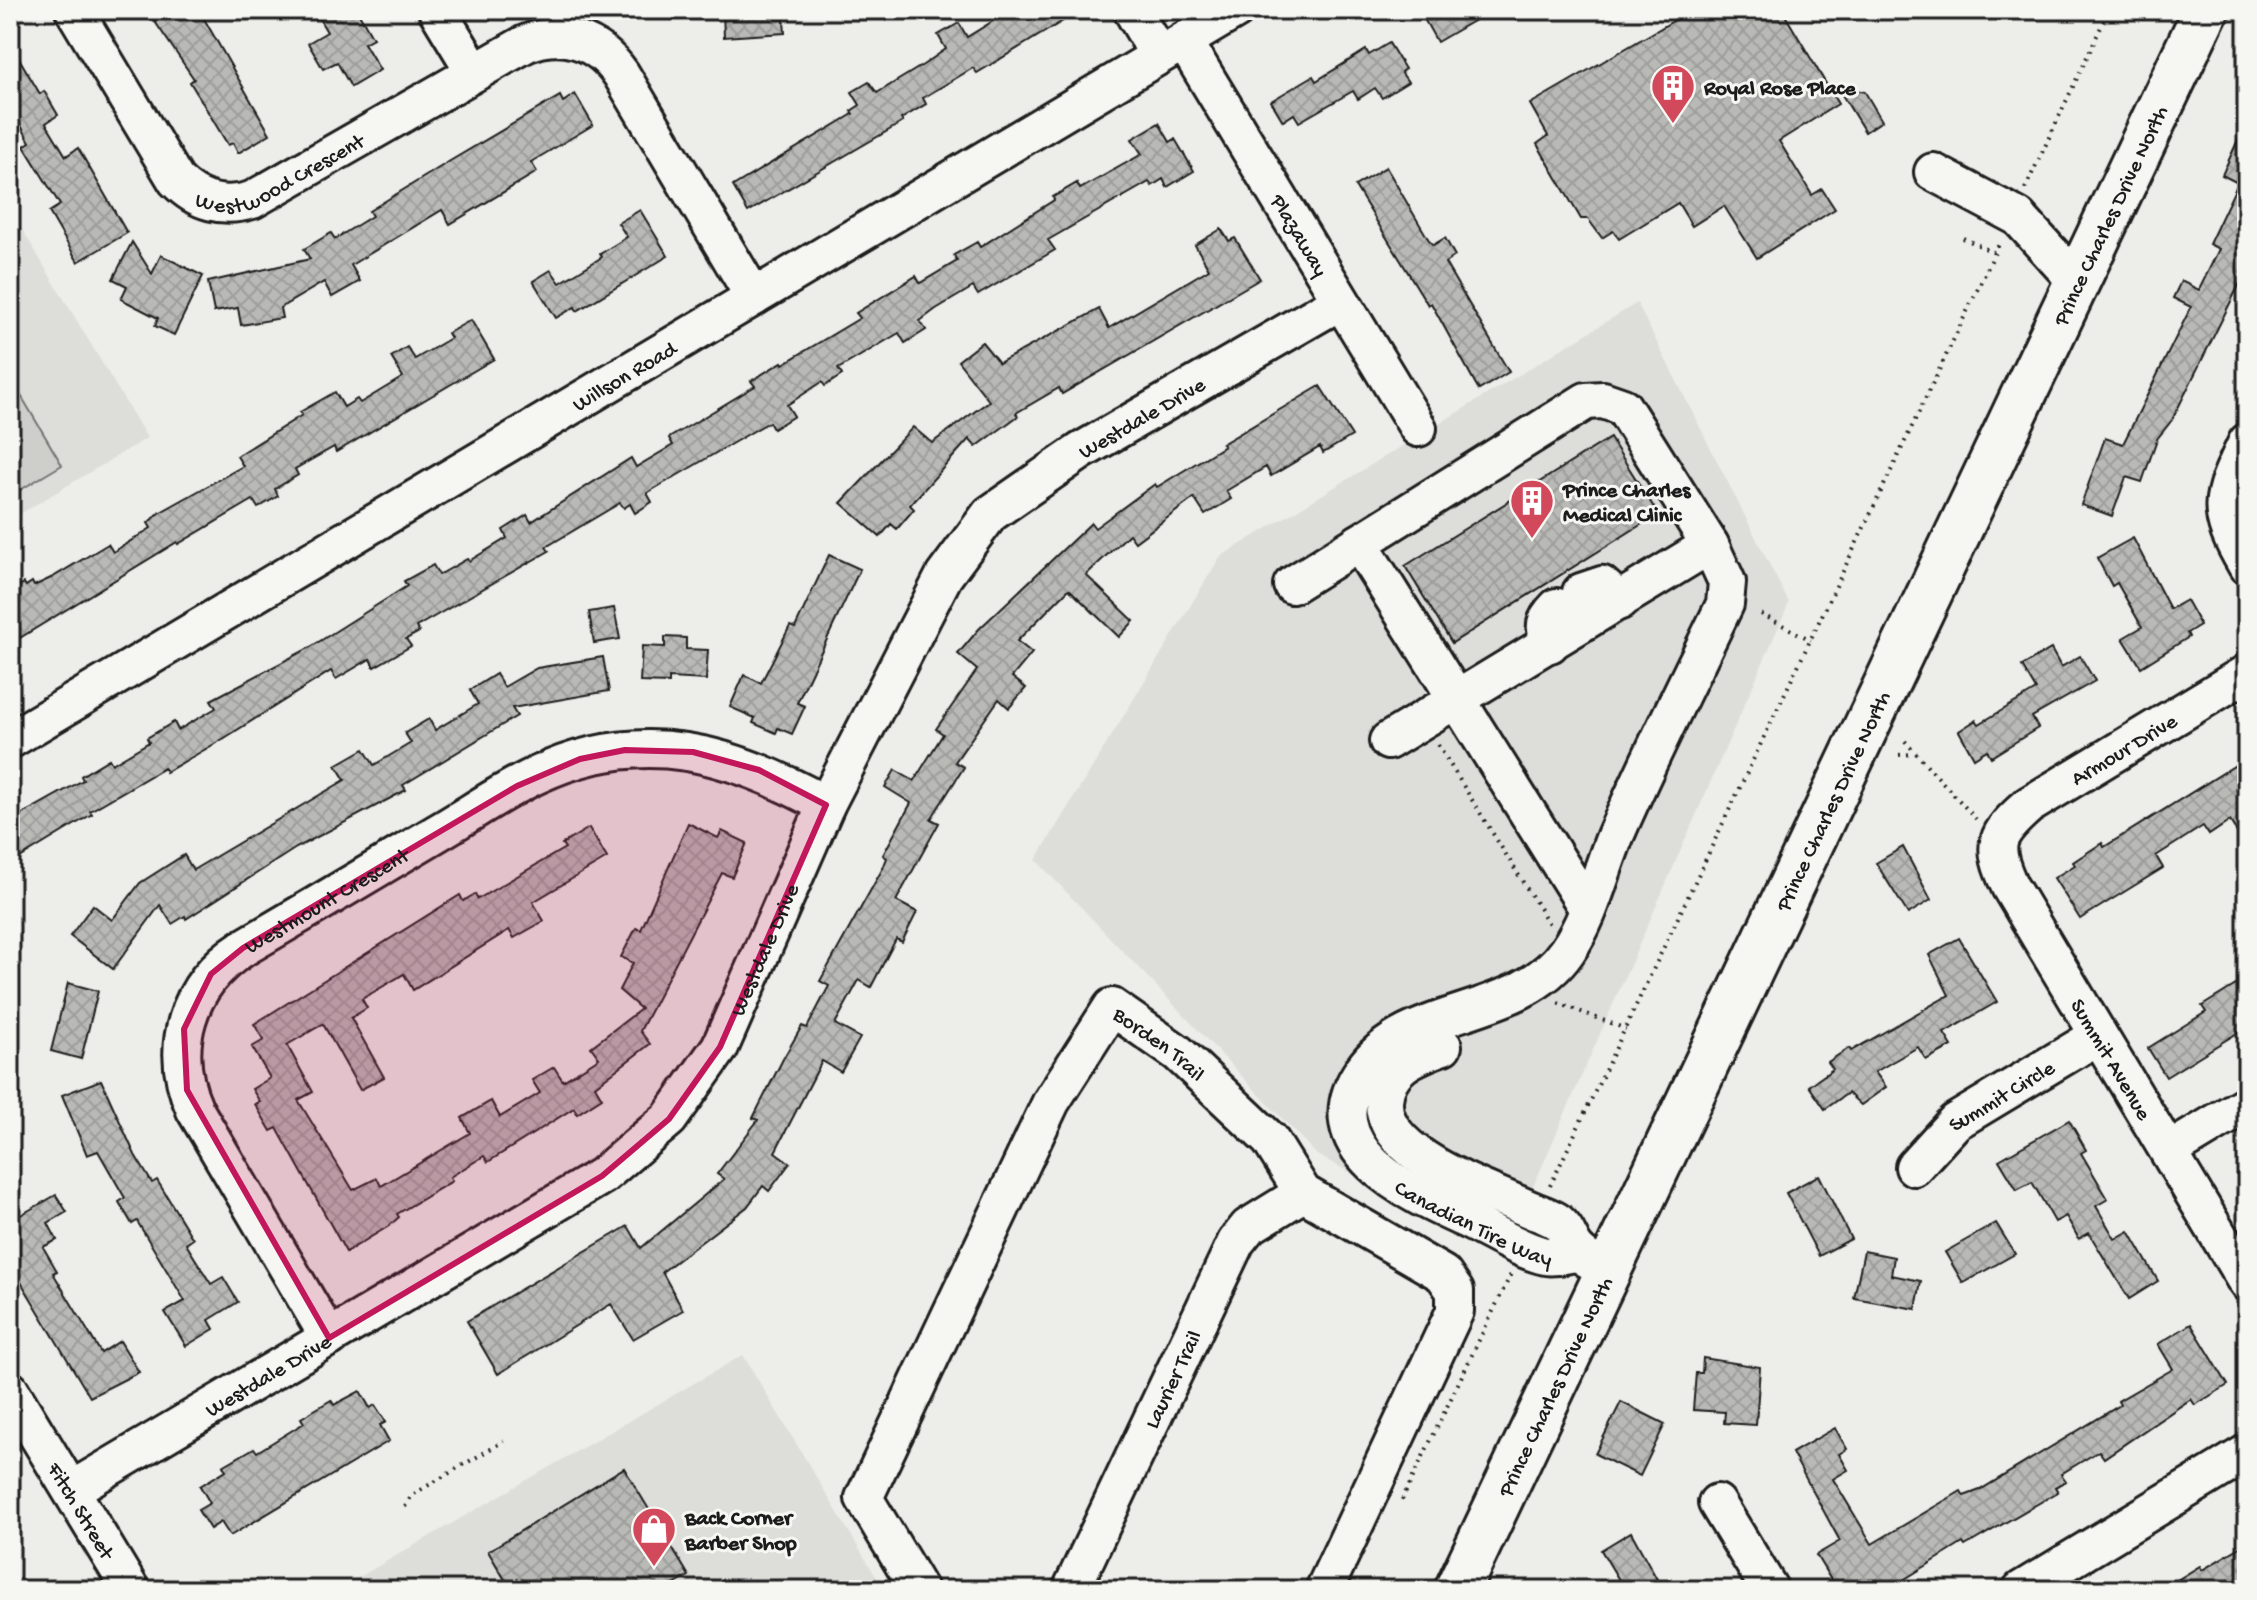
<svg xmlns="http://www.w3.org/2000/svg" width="2257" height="1600" font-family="'Gochi Hand',sans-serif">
<defs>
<pattern id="building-cross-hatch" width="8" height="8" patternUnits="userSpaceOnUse" patternTransform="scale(2)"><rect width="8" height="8" fill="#b9b9b6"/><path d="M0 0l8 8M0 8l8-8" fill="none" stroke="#9e9e9c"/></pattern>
</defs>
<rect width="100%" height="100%" fill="#edede9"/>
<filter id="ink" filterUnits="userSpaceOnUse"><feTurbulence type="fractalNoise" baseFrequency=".0125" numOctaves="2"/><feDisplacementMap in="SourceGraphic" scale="16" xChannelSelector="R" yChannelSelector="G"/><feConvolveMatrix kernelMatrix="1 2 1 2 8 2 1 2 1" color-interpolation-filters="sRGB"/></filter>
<g filter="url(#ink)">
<g fill="#ddddda">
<polygon points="10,209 147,438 10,520"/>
<polygon points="1637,303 1789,603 1504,1253 1317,1155 1036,860 1220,557"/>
<polygon points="743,1355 884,1590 337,1590"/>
</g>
<polygon fill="#cececb" stroke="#757574" stroke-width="2" points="10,377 62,465 10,496"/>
<g fill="url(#building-cross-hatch)" stroke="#1c1c1c" stroke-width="2">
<polygon points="147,10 199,10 270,134 238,153 233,143 228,145 190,82 194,79"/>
<polygon points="314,10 357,10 373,38 364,43 380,70 351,87 337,62 323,69 308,43 327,32"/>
<polygon points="723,10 783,10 785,33 724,37"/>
<polygon points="1011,10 1081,10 977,73 973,68 923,98 926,104 901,119 903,122 748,212 733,186 853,114 851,111 860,105 852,92 869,82 877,93 923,65 946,49 938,35 959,23 967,37"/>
<polygon points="1419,10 1492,10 1437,42"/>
<polygon points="1692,10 1782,10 1838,104 1779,141 1812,195 1822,189 1835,209 1757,258 1724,206 1692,226 1678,203 1619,239 1613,231 1602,238 1588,219 1581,219 1537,144 1548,136 1530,104"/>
<polygon points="10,43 40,94 44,91 58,115 46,123 66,156 78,148 127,233 78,262 49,212 60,205 24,146 30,142 10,106"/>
<polygon points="1389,43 1405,69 1401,72 1408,82 1382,98 1375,88 1358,99 1353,91 1299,122 1294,114 1283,121 1271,101 1313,76 1316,81 1366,50 1369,55"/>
<polygon points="1836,85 1865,92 1882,121 1865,132"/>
<polygon points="575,94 593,125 531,162 537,172 450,224 442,210 351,265 360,281 332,297 324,282 280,308 282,318 241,325 238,308 214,312 208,282 310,259 304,249 331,233 335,239 372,216 369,211 450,161 560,96 563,102"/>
<polygon points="2247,120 2247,269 2172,420 2157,439 2142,482 2126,477 2112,516 2081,505 2105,438 2123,444 2191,307 2173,298 2181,281 2199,290 2219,249 2209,244 2238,183 2222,175"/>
<polygon points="1159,123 1170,142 1175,139 1194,171 1167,187 1163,179 1152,186 1149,182 1048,240 1055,250 978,295 973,287 936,309 920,321 926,330 905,343 899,333 838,369 842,375 825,386 822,382 787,405 794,416 773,429 769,422 647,493 652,502 635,513 630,504 624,508 620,503 546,547 549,551 416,627 419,632 406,639 411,646 374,667 370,659 336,679 331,671 223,739 166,772 164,768 90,811 92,814 10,864 10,821 83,780 81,776 109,759 112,764 149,742 147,738 174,722 178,730 216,708 211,700 309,648 407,586 404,581 433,565 439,575 467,559 469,561 507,538 503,530 527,515 531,522 631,458 636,467 673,445 669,438 755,386 751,381 782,362 783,364 860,318 856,313 916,276 920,283 957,261 954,255 977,242 980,247 1054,200 1053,197 1077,183 1080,189 1142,154 1132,139"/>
<polygon points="1386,167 1430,242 1433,245 1445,238 1455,256 1445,263 1509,372 1479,390 1431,303 1428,305 1355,186"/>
<polygon points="640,210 668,256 577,311 575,307 556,318 533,281 551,270 560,283 602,257 600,254 627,237 618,223"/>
<polygon points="1221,229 1229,241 1235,238 1260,279 1062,394 1059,388 1016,413 1018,416 976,447 969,439 910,505 914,509 897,529 891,524 880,537 841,503 913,427 932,443 989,401 958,361 982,342 999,363 1099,309 1109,328 1209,269 1195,245"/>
<polygon points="132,242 152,274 161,255 203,276 174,335 155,326 158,318 121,299 127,286 113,279"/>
<polygon points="471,320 494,359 336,452 334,447 295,469 298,475 275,489 278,496 258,508 253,500 178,544 177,542 10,644 10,591 24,583 26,586 32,582 34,586 53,577 108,544 113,552 151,528 148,523 159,513 243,466 237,456 302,415 300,412 335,392 344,407 357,399 360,403 403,377 391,357 407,347 415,359 451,338 448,333"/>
<polygon points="1320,386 1352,436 1323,453 1320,447 1271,476 1266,467 1226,491 1231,499 1205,515 1194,498 1135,542 1129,534 1086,575 1134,621 1119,637 1069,589 1017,641 1032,653 1012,677 1026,688 1009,708 999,699 955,762 964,767 931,819 939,823 896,901 917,912 902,942 896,939 871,987 859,980 835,1024 860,1038 841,1072 822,1061 775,1152 790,1163 769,1191 763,1186 747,1207 662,1272 683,1310 633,1339 611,1304 498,1374 467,1321 628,1226 641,1248 724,1179 717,1174 758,1120 753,1118 783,1059 802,1026 807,1028 829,986 820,981 883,868 887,858 883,855 911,803 885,787 895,770 914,781 943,734 936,729 977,670 958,654 979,629 1091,523 1095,528 1155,484 1157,487 1224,446 1222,444"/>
<polygon points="1610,438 1658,514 1452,643 1405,566"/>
<polygon points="2133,538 2170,609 2186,600 2200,625 2187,633 2189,637 2141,667 2123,638 2142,627 2117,583 2112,586 2097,558"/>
<polygon points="829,555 860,569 797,703 805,706 792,734 778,728 776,733 753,723 755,718 730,707 744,675 761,683 790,626 795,628"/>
<polygon points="614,608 620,639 594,643 589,612"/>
<polygon points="665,637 686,638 686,649 708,650 706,680 669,678 669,683 640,682 642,646 665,647"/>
<polygon points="2051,649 2061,667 2080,656 2095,681 2032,717 2038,728 1991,757 1987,750 1974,758 1959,731 1976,720 1979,724 2036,690 2022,666"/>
<polygon points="603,657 609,691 512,708 517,716 403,785 406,790 296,848 186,919 185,916 172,924 160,905 113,969 70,936 93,905 112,920 140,883 184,855 193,870 345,780 336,765 364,749 374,765 411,743 405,733 429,719 435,730 478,704 470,690 496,674 504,687 537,668"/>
<polygon points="2239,763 2247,776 2247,849 2230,821 2209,835 2203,826 2156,856 2163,868 2080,919 2054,878 2075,865 2073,862 2102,843 2104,847"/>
<polygon points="688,823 718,838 722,831 747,843 732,877 722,873 640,1031 650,1044 595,1086 602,1098 577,1114 574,1108 488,1162 484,1156 450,1177 452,1181 397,1214 399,1217 389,1226 346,1252 277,1128 271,1131 255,1104 260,1102 252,1089 270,1078 252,1047 264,1040 254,1024 460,895 463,901 475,894 478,899 565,848 562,844 589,828 607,858 533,902 544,921 514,938 509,930 413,990 404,974 362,999 367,1008 351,1018 384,1077 360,1090 323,1024 287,1045 313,1092 298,1100 353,1190 377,1178 381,1186 470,1133 462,1118 491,1101 500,1117 540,1093 532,1080 554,1067 563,1081 599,1058 591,1047 641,1009 619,990 633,963 621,957 636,928 641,930"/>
<polygon points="1903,847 1931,900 1908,914 1876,863"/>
<polygon points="1959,938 1997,1002 1944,1033 1952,1046 1926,1060 1918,1047 1875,1072 1886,1087 1861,1105 1848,1093 1825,1109 1809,1086 1833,1069 1828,1062 1849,1048 1851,1051 1949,995 1929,955"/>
<polygon points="2247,978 2247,1027 2166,1077 2148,1048 2206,1012 2202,1006"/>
<polygon points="68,983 98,991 81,1059 51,1051"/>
<polygon points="101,1080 135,1155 152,1183 157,1180 193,1239 186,1244 211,1284 223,1277 238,1302 209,1320 214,1329 186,1346 165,1312 185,1301 137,1221 132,1224 119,1202 125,1198 98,1151 87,1155 62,1095"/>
<polygon points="2069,1120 2086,1150 2081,1153 2108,1199 2096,1206 2115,1239 2129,1231 2158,1281 2129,1299 2089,1233 2079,1239 2066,1216 2055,1222 2032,1182 2017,1190 1999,1160"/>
<polygon points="1819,1175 1851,1239 1819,1256 1786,1193"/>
<polygon points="56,1195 67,1212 48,1223 57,1240 43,1247 57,1271 53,1273 101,1353 120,1341 139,1372 90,1397 10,1264 10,1221"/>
<polygon points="1996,1223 2015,1254 1963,1283 1945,1252"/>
<polygon points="1864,1251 1894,1257 1891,1275 1921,1281 1916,1309 1854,1298"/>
<polygon points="2191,1324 2228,1385 2195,1405 2191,1399 2104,1458 2099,1451 2061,1474 2066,1481 2055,1487 2058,1492 1965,1546 1963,1543 1887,1590 1837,1590 1816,1555 1840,1541 1792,1453 1835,1428 1847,1449 1839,1454 1848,1470 1833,1479 1872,1544 1961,1491 1964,1496 1980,1490 2120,1405 2118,1401 2173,1369 2158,1344"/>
<polygon points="1703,1358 1760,1367 1756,1425 1724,1423 1725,1412 1693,1410 1696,1373 1702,1373"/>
<polygon points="360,1391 370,1408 375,1405 386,1422 380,1425 389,1441 230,1536 221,1522 210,1529 198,1510 210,1503 200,1486 226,1470 223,1466 254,1448 257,1452 304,1423 301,1418 331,1400 334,1405"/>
<polygon points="1621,1402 1665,1424 1640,1476 1595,1454"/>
<polygon points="624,1468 689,1576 665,1590 511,1590 488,1551"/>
<polygon points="1631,1532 1659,1583 1648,1590 1625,1590 1601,1550"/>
<polygon points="2247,1543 2247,1590 2161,1590 2200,1566 2202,1570"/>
</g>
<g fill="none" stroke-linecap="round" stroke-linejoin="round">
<g stroke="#1c1c1c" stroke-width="42">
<g id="minor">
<path id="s1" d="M74,10L176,180C197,202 223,209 252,200L525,44C562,28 598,41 621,74L754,297"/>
<polyline points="437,10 474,71"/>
<polyline points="1132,10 1158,54"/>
<path id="s2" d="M1184,41L1418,428"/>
<polyline points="1933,172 2018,217 2078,283"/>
<path d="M2247,442C2220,499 2214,510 2247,566"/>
<polyline points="1359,543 1588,909"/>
<path id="s3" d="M1292,585L1586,401L1603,400L1623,407L1710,545L1727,582L1725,604C1688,681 1650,756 1616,834C1600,872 1591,917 1567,951C1520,1020 1408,1004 1363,1070C1308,1149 1412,1195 1469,1221C1490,1231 1524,1252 1546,1256C1554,1258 1567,1254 1576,1253"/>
<polyline points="1581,592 1602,585 1620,601"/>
<path d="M1550,644C1543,626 1544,620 1557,607"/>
<path id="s4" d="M2247,673L2029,805C1995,835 1990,844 2010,887L2247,1283"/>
<path id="s5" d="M10,740L1236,10"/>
<polyline points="1388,741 1710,545"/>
<path d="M1443,1046C1416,1056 1386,1066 1384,1101C1382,1157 1487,1189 1529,1209C1538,1213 1550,1216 1558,1222C1574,1235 1565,1247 1593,1262"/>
<polyline points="2169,1151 2247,1104"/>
<path id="s6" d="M1914,1167L1955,1122L2098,1036"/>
<path id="s7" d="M329,1338L195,1110C167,1048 187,984 243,948C308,910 372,872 437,833C470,814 502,791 537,775C641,726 731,752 826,805"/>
<path id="s8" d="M10,1390L131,1590"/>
<path id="s9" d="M71,1490L602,1176L669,1119L720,1047L826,805L944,576L990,514L1081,451L1339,302"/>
<polyline points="1717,1503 1770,1590"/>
<path id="s10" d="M919,1590L864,1498L1051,1102L1112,1007L1178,1053L1270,1140L1303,1193L1443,1274L1455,1291V1311L1324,1590"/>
<path id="s11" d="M1071,1590L1236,1242L1248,1227L1303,1193"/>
<polyline points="2021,1590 2247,1453"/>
</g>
</g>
<g stroke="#1c1c1c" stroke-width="50">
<g id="major">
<path id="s12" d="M1457,1590L2206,10"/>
</g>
</g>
<g stroke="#1c1c1c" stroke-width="4" stroke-dasharray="2 6" stroke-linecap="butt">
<polyline points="2025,189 2109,10"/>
<polyline points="1963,238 1995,253"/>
<polyline points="1761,614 1811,640"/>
<polyline points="1905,741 1976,819"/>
<polyline points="1438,745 1549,924"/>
<polyline points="1899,755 1913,754"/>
<polyline points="1558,1003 1626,1029"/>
<polyline points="1550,1186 2001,240"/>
<polyline points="1402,1500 1511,1274"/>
<polyline points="405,1507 412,1495 504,1441"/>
</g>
<use href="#minor" stroke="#f6f6f2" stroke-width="36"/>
<use href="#major" stroke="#f6f6f2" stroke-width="44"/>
</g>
</g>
<path fill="#c2185b" fill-opacity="0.2" stroke="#c2185b" stroke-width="6" stroke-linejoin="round" d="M625,750L693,752L759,770L826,805L720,1047L669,1119L602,1176L329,1338L187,1090L184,1029L211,974L243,948L517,786L580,759Z"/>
<defs>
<g id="building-pin" transform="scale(2.3)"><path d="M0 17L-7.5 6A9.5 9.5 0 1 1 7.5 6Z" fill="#d1495b" stroke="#f6f6f2"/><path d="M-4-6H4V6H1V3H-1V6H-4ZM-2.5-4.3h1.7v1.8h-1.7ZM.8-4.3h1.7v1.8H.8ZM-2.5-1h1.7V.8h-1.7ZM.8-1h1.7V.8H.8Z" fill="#fff"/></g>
<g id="shop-pin" transform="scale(2.3)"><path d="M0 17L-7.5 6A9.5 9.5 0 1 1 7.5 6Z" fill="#d1495b" stroke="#f6f6f2"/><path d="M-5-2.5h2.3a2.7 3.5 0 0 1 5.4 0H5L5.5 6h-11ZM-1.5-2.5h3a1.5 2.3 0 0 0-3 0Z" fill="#fff"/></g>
</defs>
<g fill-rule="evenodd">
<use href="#building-pin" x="1673" y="86"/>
<use href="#building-pin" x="1532" y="501"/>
<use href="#shop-pin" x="654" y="1529"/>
</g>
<g text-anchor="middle" stroke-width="6" stroke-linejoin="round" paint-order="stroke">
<g font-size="22" font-weight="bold" fill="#1c1c1c" stroke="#f6f6f2" text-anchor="start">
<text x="1704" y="94">Royal Rose Place</text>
<text x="1563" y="496">Prince Charles<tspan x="1563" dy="25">Medical Clinic</tspan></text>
<text x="685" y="1524">Back Corner<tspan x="685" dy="25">Barber Shop</tspan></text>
</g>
<g font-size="22" fill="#1c1c1c" stroke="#f6f6f2">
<text dy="8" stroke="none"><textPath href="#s1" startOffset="316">Westwood Crescent</textPath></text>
<text dy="8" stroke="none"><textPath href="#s12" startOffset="1522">Prince Charles Drive North</textPath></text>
<text dy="8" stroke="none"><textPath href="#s2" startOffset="226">Plazaway</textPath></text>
<text dy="8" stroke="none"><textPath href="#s5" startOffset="714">Willson Road</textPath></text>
<text dy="8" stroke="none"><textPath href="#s9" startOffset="1572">Westdale Drive</textPath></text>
<text transform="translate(2123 748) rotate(-31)" y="8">Armour Drive</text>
<text dy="8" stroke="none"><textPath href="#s12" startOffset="874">Prince Charles Drive North</textPath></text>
<text dy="8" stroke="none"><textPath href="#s7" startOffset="546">Westmount Crescent</textPath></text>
<text dy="8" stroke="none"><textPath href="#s9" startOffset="900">Westdale Drive</textPath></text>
<text dy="8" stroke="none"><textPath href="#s10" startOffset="718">Borden Trail</textPath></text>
<text dy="8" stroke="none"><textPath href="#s4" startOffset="550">Summit Avenue</textPath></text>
<text dy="8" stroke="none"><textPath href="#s6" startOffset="114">Summit Circle</textPath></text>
<text dy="8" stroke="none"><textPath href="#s3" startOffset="1456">Canadian Tire Way</textPath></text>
<text dy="8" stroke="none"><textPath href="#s9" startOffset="228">Westdale Drive</textPath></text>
<text dy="8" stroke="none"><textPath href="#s11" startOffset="234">Laurier Trail</textPath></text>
<text dy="8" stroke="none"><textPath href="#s12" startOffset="226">Prince Charles Drive North</textPath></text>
<text dy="8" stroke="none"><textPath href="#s8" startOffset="140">Fitch Street</textPath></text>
</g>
</g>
<rect width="2257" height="1600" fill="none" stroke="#f6f6f2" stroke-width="40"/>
<rect x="20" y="20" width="2217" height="1560" fill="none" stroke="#1c1c1c" stroke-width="3" filter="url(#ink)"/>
</svg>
